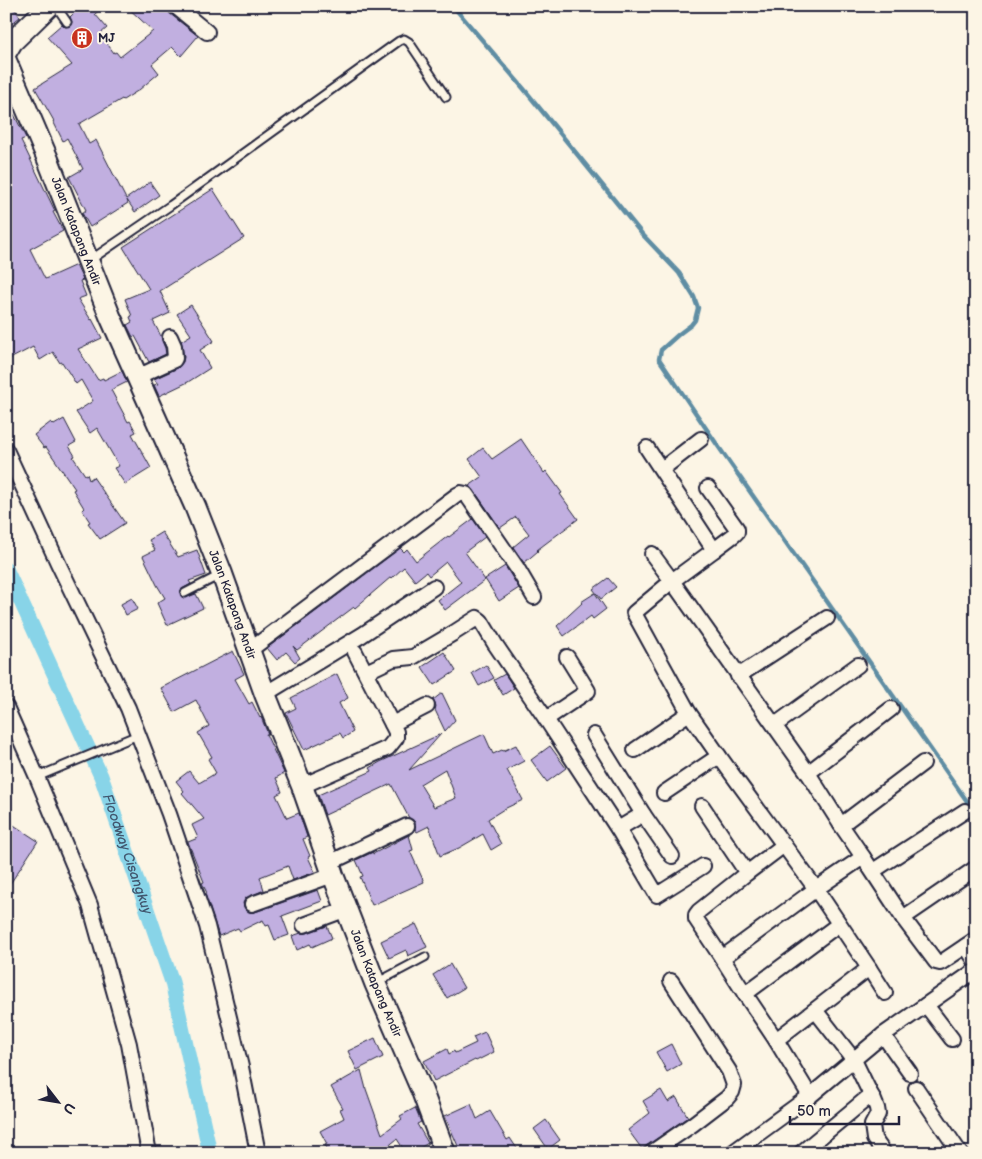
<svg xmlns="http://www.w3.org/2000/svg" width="982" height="1159" font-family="'Balsamiq Sans',sans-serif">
<rect width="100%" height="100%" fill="#fcf5e5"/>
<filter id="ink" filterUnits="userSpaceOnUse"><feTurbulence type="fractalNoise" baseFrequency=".02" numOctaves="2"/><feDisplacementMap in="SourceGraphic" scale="10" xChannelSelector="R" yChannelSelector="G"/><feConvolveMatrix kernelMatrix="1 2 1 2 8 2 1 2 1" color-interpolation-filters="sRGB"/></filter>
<g filter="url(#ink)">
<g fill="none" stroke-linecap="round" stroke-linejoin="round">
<polyline stroke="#5f8da3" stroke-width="4.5" points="453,6 524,89 642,234 679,273 694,297 698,308 695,320 691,325 679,334 661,350 659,359 718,446 976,814"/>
<path stroke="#88d4e8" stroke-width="15" id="s1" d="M6,569L101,776L172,982L210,1153"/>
</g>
<g fill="#c1afe0" stroke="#22223b" fill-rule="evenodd">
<polygon points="6,6 13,6 20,17 6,28"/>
<polygon points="81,6 104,6 95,14 107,28 100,34 114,53 116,52 120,57 153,31 126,6 166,6 169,13 198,36 181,56 172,47 152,64 159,73 139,90 123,100 122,99 79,124 89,144 96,140 126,199 150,182 159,195 135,212 127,200 128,203 90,227 82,213 86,210 69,177 83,169 67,138 63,141 53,121 54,121 35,88 72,65 47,37 62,24 65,27 70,26 72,22 70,17"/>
<polygon points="6,99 26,138 21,140 55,211 53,212 63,231 30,249 45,279 76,265 83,280 80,281 86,296 78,299 91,320 92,319 102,338 78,349 98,380 103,378 104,380 122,371 127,382 111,390 128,422 130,421 136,432 132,434 151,468 125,484 114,468 119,466 97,428 90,433 76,412 93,401 81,380 76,384 62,362 60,363 53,352 40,360 33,347 6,361"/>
<polygon points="213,189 244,238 160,291 170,313 153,321 161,336 162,341 165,348 166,354 149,362 135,336 133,337 127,325 132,322 130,317 132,316 125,299 149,289 123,247"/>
<polygon points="191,305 214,341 200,350 210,368 188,382 159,396 154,385 158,384 154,379 178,368 183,362 184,357 181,341 191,335 177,314"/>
<polygon points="64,419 76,442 69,446 75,456 73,457 85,475 87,474 89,480 93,477 125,523 100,539 88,523 90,522 82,510 84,508 73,490 75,489 46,447 44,448 34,435 51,422 54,425"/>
<polygon points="521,439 544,473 546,471 562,493 560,494 578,519 537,550 538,551 524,563 513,547 529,534 516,517 500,528 473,489 469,486 482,477 469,459 483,448 492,459"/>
<polygon points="473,519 485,537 465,552 485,580 445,610 438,600 461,582 446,562 429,576 426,572 415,581 404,567 392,578 391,577 355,608 354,607 297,650 293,646 300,658 295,662 286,652 277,660 267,648 400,548 404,552 407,549 416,561 448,536 449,537"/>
<polygon points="162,532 178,557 197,550 206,575 189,581 191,584 182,589 180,592 181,596 184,598 196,594 203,608 167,625 157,603 165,598 157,585 143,556 155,550 149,540"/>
<polygon points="505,566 519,588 499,601 485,579"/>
<polygon points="608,578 616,587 601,599 593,589"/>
<polygon points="595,593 606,609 593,619 591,616 564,636 557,626 582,603 581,602"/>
<polygon points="132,598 138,609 126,615 121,604"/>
<polygon points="233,651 244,674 235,679 249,704 252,702 260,718 261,717 268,734 266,734 284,773 276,778 282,792 276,795 287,818 299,813 307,837 303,839 310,856 308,857 315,872 293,880 288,866 260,877 264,890 246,898 243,903 244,907 246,910 250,912 255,912 318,890 322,901 282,916 289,935 275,940 269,925 266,926 263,920 240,931 238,928 219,936 205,894 207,893 202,883 204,882 188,842 198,838 192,825 204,819 182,793 184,791 176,781 189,771 199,783 216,773 208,759 212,757 198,733 209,726 196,700 174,712 161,688"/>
<polygon points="444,652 456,671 434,685 422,667"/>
<polygon points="486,665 494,678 479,686 472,673"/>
<polygon points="337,674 348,698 339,703 353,732 343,738 340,733 304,750 286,713 296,708 291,698"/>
<polygon points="505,674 514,688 503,695 494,680"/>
<polygon points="442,693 455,720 445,731 435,710 436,706 433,700"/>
<path d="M441,734L409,770L484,734L493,754L502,750L503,751L516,745L524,761L507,770L523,800L504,809L488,819L501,844L491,850L483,834L459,848L440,856L429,826L417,832L415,829V822L409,818L391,784L325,815L318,795L372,771L370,768L380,762ZM445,769L456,798L434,807L420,784Z"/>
<polygon points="550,746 566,768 547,782 531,760"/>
<polygon points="6,820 38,841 6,890"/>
<polygon points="409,835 413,850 410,851 424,882 372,905 360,877 363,876 356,860 373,852 373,854"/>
<polygon points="416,924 427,947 408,956 406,950 389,958 381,941"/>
<polygon points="327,926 332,938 312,947 310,944 297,950 292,936 301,933 307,933"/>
<polygon points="450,964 464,988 447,998 433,975"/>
<polygon points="485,1032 494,1052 476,1061 475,1060 434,1081 424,1061 447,1049 449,1054 454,1051 455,1053 476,1043 473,1037"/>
<polygon points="375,1038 383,1057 357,1070 348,1051"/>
<polygon points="671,1044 681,1064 667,1072 656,1052"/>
<polygon points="361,1070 366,1089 382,1134 402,1119 400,1116 415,1108 421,1122 417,1124 428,1143 420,1148 423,1153 406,1153 397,1139 380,1153 330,1153 325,1145 327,1144 320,1131 344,1118 340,1109 343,1108 331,1087"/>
<polygon points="661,1090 668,1102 676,1097 688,1117 642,1149 628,1130 650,1113 643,1101"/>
<polygon points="471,1104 477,1119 490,1111 507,1140 510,1138 520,1153 461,1153 445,1116"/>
<polygon points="546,1120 560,1140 548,1149 534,1129"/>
</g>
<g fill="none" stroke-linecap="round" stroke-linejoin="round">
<g stroke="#22223b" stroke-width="11">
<g id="lane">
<polyline points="56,6 67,22"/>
<polyline points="89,261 171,205 399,41 404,39 409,42 446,97"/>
<polyline points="185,593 220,575"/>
<polyline points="37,777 138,735"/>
<polyline points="376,983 425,957"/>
</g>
</g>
<g stroke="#22223b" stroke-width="18">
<g id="street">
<polyline points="175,6 207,32"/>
<polyline points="137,377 174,360 175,358 174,346 170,337"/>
<polyline points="647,448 714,550 672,581 808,773 841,825 863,857 816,889 722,958 745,994 776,1040 810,1096"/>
<polyline points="6,450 58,563 128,708 169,814 207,926 241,1067 258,1153"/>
<polyline points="662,469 701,439"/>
<polyline points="708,488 737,529 737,532 734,535 714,550"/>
<polyline points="652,554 672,581 634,613 689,713 719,756"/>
<polyline points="250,650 457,495 461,493 466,494 517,568 534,597"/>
<polyline points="366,672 393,659 413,657 452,634 477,618 481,621 495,644 546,719 618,829 657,895 703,866"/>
<polyline points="738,676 827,618"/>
<polyline points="265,694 362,635 434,587"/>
<polyline points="6,707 37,777 90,905 129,1044 149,1153"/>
<polyline points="546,719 588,691 567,657"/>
<polyline points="392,724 427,706"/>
<polyline points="775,725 858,665"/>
<polyline points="594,735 643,814"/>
<polyline points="635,750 689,713"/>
<polyline points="808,773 891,709"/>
<polyline points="302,786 388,748 396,738 396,732 355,652"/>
<polyline points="664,793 719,756 737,781 816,889 869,968 776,1040"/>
<polyline points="702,806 747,873 699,911 696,915 696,919 722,958"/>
<polyline points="841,825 923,763"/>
<polyline points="618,829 643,814 672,856"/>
<polyline points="863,857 903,918 936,962 940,963 942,962 976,939"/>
<polyline points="329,863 407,826"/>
<polyline points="873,871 965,811"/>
<polyline points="747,873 784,845"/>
<polyline points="252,904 333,875"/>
<polyline points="903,918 976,868"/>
<polyline points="304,925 347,909"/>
<polyline points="966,946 976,962"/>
<polyline points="869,968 885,993"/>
<polyline points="745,994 839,924"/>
<polyline points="926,1005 952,1039"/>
<polyline points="883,1035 910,1073"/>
<polyline points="916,1088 960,1153"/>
<polyline points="871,1095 873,1098 877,1108 878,1114 872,1125 874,1139 884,1153"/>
<polyline points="651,1153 693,1124 727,1098 732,1092 734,1085 729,1071 671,981"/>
<polyline points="732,1153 810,1096 883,1035 976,970"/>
<polyline points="801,1153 871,1095 854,1060 815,1010"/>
</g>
</g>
<g stroke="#22223b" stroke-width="24">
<g id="secondary">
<polyline points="6,52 12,42 49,6"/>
<path id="s2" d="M6,61L47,157L110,316L195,506L222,574L265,694L302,786L333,875L375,983L422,1091L445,1153"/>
</g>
</g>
<use href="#lane" stroke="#fcf5e5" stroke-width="7"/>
<use href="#street" stroke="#fcf5e5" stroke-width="14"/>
<use href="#secondary" stroke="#fcf5e5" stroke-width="20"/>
</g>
</g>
<defs>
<g id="building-disc" transform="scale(1.125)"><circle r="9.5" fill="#c8321e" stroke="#fcf5e5"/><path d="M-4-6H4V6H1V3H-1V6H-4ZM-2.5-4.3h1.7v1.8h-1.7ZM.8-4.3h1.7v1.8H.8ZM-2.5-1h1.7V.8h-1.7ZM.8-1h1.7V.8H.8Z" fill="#fff"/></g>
</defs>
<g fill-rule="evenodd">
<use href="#building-disc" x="82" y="38"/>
</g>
<g text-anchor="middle" stroke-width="4" stroke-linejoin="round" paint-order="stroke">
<g font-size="12" font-weight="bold" fill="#22223b" stroke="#fcf5e5" text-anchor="start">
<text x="98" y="42">MJ</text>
</g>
<g font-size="12" fill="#22223b" stroke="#fcf5e5">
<text dy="4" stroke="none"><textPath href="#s2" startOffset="184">Jalan Katapang Andir</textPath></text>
<text dy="4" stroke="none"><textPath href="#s2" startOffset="589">Jalan Katapang Andir</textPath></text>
<text dy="4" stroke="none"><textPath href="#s2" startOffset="994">Jalan Katapang Andir</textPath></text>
</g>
<g font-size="14" font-style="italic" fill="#41576f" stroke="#fcf5e5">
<text dy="5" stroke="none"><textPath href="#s1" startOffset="310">Floodway Cisangkuy</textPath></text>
</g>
</g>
<rect width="982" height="1159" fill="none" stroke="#fcf5e5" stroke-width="25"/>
<rect x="12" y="12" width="957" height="1134" fill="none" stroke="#22223b" stroke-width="2" filter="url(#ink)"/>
<g transform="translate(58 1102) rotate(121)" stroke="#fcf5e5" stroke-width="4" paint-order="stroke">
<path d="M0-4L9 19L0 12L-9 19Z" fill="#22223b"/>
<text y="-8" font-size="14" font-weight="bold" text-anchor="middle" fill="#22223b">U</text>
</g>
<path d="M790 1116v8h109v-8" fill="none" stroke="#22223b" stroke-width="2.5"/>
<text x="797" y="1116" font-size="15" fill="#22223b" stroke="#fcf5e5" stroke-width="4" paint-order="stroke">50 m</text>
</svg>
